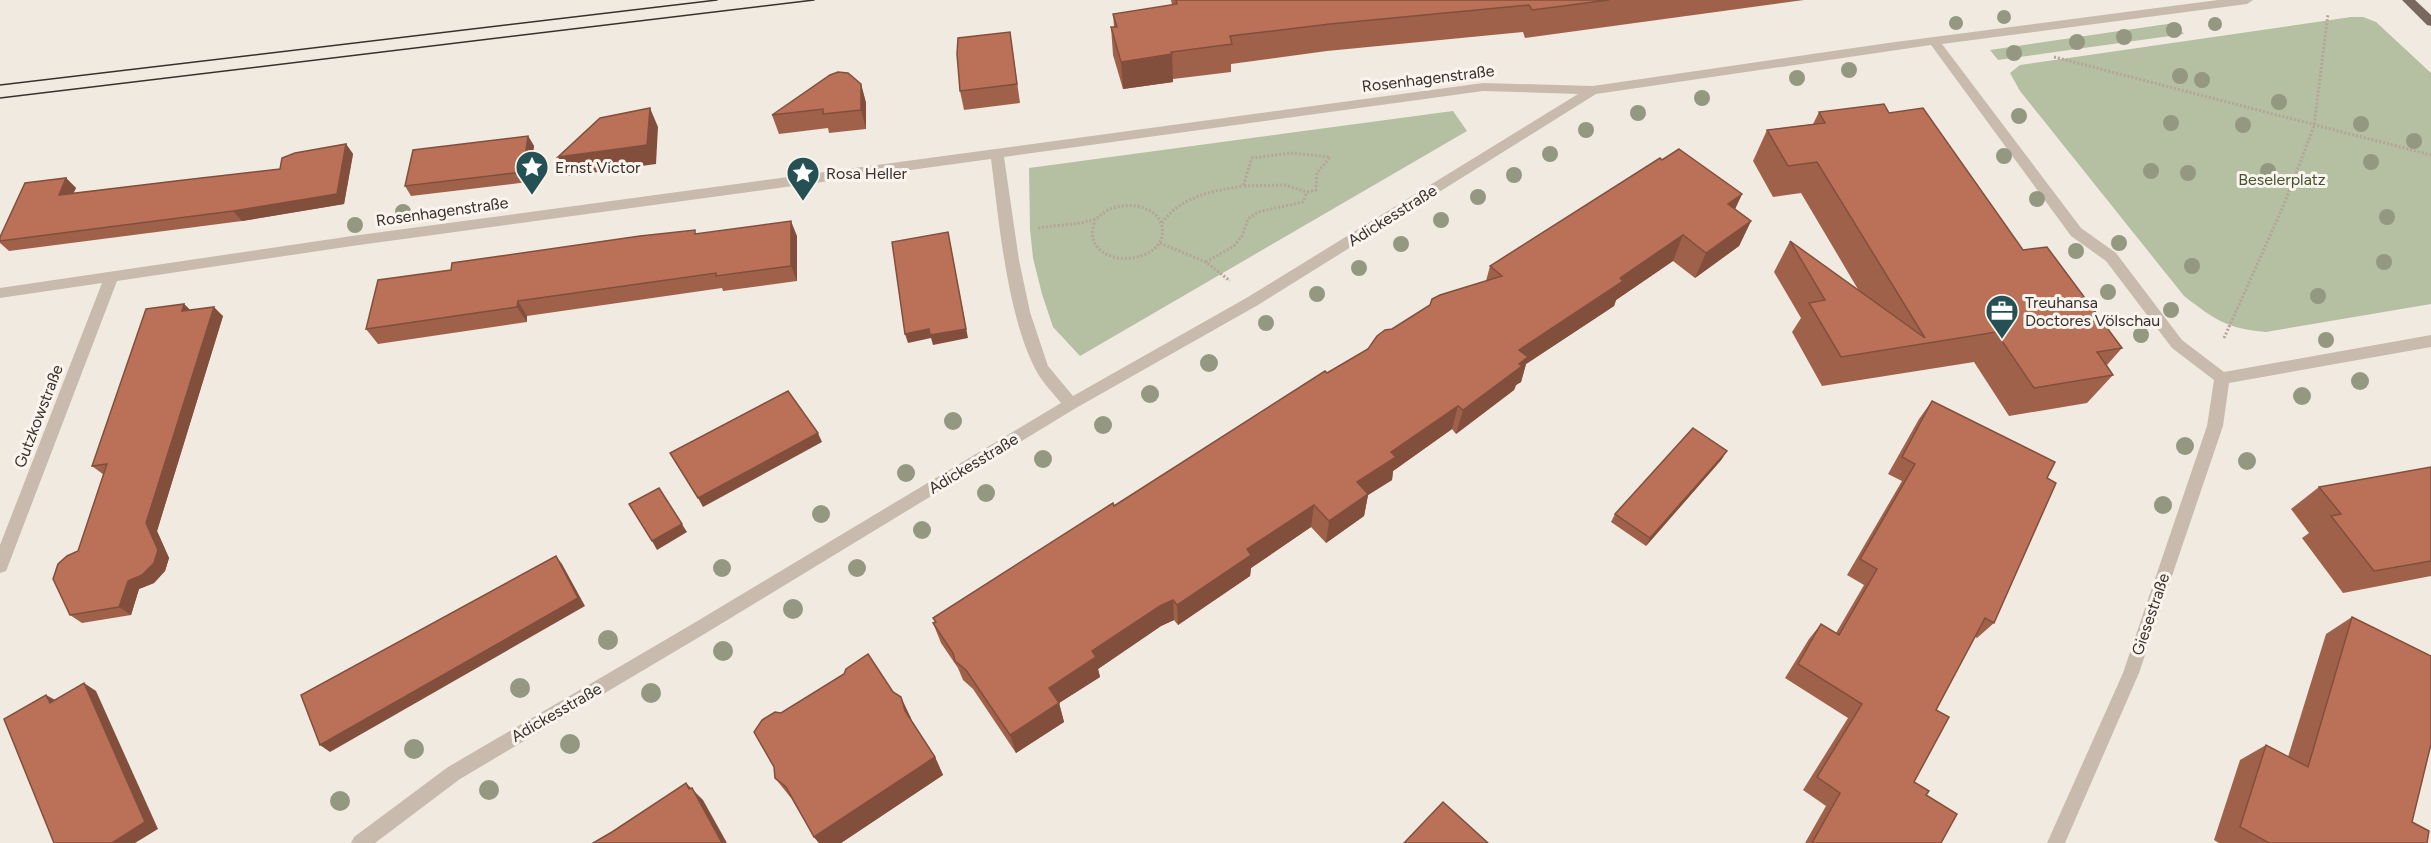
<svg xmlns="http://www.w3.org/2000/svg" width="2431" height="843" font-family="Figtree,sans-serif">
<rect width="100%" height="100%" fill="#f1eae1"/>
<g fill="#b5bfa2">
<path d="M2351,17H2363L2376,22L2431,73V304L2266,332C2227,329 2214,319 2184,296L2020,91L2010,73L2020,65Z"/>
<polygon points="2174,23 2184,34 1998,60 1990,50"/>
<polygon points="1453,111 1467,131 1080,356 1053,327 1042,294 1033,258 1030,229 1029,168"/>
</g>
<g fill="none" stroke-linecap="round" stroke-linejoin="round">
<g stroke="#b4a598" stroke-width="3" stroke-dasharray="2 2" stroke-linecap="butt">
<polyline points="2054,57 2431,155"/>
<polygon points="1291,153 1330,157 1317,173 1316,190 1307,192 1285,185 1243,186 1252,158"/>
<path d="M1162,223C1181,196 1212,191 1243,186"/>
<path d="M1038,228C1056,225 1076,225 1093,220C1099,218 1102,213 1108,210C1119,205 1133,204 1144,208C1152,211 1158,215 1161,223C1174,261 1101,272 1093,238C1091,233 1094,225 1095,220"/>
<polyline points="1160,243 1206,262 1230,281"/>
<polyline points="1206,262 1234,246 1242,236 1248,219 1258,212 1303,202 1307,192"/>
<polyline points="2224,338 2283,207 2314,126 2328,14"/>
</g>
<path fill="#c8bbae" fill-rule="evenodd" d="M2218,0H2253L2247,4L1942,44L2081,228L2116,253L2182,340L2224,372L2431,335V347L2229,383L2223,426L2139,673L2065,843H2047L2123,673L2207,426L2214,380L2172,348L2106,261L2071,236L1931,45L1596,94L1258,305L1076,408L701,636L460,779L375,843H351L354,837L448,767L689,626L1061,403C1053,393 1044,384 1038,374C1007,319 999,221 991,159L352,246L117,281L8,566L6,571L0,573V545L102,283L0,298V288L352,236L1483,83L1593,86L1888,43ZM1483,91L1578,94L1248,297L1073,396L1048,366L1030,312L1019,260L1004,157Z"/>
<polygon fill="#78685e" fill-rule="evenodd" points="2402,0 2415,0 2431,15 2431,26 2427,25"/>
<g stroke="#38302c" stroke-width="1.5">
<polyline points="0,85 717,0"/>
<polyline points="0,98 814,0"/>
</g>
</g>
<g fill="#949881">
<circle cx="2004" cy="17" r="7"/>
<circle cx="1956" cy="23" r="7"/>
<circle cx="2215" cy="24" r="7"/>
<circle cx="2174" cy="30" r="8"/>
<circle cx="2124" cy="37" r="8"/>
<circle cx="2077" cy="42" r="8"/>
<circle cx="2014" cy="53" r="8"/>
<circle cx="1849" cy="70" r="8"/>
<circle cx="2180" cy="76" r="8"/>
<circle cx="1797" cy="78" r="8"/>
<circle cx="2202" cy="80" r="8"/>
<circle cx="1702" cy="98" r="8"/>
<circle cx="2279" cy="102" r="8"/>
<circle cx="1638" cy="113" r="8"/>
<circle cx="2019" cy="116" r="8"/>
<circle cx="2171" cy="123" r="8"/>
<circle cx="2361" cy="124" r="8"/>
<circle cx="2243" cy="125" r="8"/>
<circle cx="1586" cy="130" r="8"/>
<circle cx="2414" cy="141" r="8"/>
<circle cx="1550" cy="154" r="8"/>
<circle cx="2004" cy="156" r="8"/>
<circle cx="2371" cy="162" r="8"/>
<circle cx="2151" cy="171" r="8"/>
<circle cx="2268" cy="171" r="8"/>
<circle cx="2188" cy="173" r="8"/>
<circle cx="1514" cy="175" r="8"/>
<circle cx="1478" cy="197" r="8"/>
<circle cx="2037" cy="199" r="8"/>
<circle cx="403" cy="212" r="8"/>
<circle cx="2387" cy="217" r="8"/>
<circle cx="1441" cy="220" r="8"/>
<circle cx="355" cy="225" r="8"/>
<circle cx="2119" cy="243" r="8"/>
<circle cx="1401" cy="244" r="8"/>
<circle cx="2076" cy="251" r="8"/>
<circle cx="2384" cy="262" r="8"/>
<circle cx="2192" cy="266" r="8"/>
<circle cx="1359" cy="268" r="8"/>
<circle cx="2108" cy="292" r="8"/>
<circle cx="1317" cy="294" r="8"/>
<circle cx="2318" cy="296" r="8"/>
<circle cx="2171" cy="310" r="8"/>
<circle cx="1266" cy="323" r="8"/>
<circle cx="2141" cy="335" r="8"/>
<circle cx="2326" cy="340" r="8"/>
<circle cx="1209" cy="363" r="9"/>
<circle cx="2360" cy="381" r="9"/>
<circle cx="1150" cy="394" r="9"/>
<circle cx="2302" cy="396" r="9"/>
<circle cx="953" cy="421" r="9"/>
<circle cx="1103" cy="425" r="9"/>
<circle cx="2185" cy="446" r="9"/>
<circle cx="1043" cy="459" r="9"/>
<circle cx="2247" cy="461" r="9"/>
<circle cx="906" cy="473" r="9"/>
<circle cx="986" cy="493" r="9"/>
<circle cx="2163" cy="505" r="9"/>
<circle cx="821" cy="514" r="9"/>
<circle cx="922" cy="530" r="9"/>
<circle cx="722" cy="568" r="9"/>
<circle cx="857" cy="568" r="9"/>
<circle cx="793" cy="609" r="10"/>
<circle cx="608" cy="640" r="10"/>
<circle cx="723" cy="651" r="10"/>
<circle cx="520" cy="688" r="10"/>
<circle cx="651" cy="693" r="10"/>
<circle cx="570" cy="744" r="10"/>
<circle cx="414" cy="749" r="10"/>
<circle cx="489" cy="790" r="10"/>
<circle cx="340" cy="801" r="10"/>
</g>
<g fill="#a0614b">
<polygon points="1171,0 1804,0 1525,38 1523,32 1327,51 1231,64 1231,72 1173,79 1173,82 1123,89 1113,55 1111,27 1114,27 1113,14 1172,5"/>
<polygon points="1010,32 1020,103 964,110 960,91"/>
<polygon points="861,84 866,103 866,129 829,133 828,128 779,134 772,115"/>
<polygon points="1819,112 1889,113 2023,250 2122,348 2107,365 2113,375 2087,403 2009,416 1974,362 1822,386 1792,332 1801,318 1774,272 1790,241 1859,291 1801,193 1773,197 1753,161 1767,130 1813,124"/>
<polygon points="528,136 534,146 528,182 411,196 405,186"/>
<polygon points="346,144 353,154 344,204 242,221 9,251 0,243 0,237 66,178 76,188 73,193 280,169"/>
<polygon points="1662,160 1742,194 1735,209 1751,221 1739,246 1695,278 1673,261 1616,300 1614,306 1526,364 1521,382 1516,385 1514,390 1456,434 1452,429 1393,471 1392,480 1368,495 1364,516 1326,543 1311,527 1251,568 1250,576 1178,625 1174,620 1161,626 1098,669 1100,677 1059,703 1064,722 1016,753 973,689 963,680 958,668 941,643 933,623 935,622 933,618 1327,373 1368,349 1392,329 1486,281 1490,266"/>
<polygon points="697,234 797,236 797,281 723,291 722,288 527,316 527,322 378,344 366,329 451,270"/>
<polygon points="184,304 190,310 223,316 157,531 169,558 165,571 154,583 139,589 131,615 82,623 70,615 78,551 104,475 92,466"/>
<polygon points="1932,401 2047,478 1994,623 1977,638 1975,637 1936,710 1914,782 1926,795 1941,843 1805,843 1826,806 1803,790 1848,718 1785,678 1809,639 1821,624 1836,633 1864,585 1847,575 1902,481 1888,474 1919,419"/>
<polygon points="1722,459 1646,546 1611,522 1615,514"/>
<polygon points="2431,467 2431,576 2343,593 2302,538 2309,533 2291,509 2319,487"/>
<polygon points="2352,617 2412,822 2427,843 2219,843 2214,840 2240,760 2266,745 2288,757 2326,634"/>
<polygon points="781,713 910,716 912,721 935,757 943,775 841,843 819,843 814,837 791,798 775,778"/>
</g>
<g fill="#824f3d">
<polygon points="1172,54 1173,82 1123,89 1121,62"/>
<polygon points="861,84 866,103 866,129 861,110"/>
<polygon points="650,108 658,127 656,164 569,176 558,157"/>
<polygon points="528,136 534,146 528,182 523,172"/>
<polygon points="346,144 353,154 344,204 242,221 233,211"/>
<polygon points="66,178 76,188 68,205 59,195"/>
<polygon points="1742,194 1730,220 1728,204"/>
<polygon points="791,221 797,236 797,281 791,266"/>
<polygon points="1751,221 1739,246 1695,278 1706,253"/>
<polygon points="948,232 968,338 933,345 931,338 908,343 905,334"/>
<polygon points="1683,235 1673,261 1616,300 1614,306 1526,364 1521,382 1516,385 1514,390 1456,434 1463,410 1519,350 1620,278"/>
<polygon points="518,301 527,316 527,322 517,307"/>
<polygon points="184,304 194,314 182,311"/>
<polygon points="214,307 223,316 157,531 169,558 165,571 154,583 139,589 131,615 119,607"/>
<polygon points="1458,406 1452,429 1393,471 1392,480 1368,495 1364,516 1326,543 1329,521 1357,482 1391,452"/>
<polygon points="818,433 822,442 703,507 698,498"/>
<polygon points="1727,451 1722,459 1646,546 1650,538"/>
<polygon points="659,488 687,532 657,550 652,541"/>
<polygon points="1314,505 1311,527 1251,568 1250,576 1178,625 1177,605 1247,549"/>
<polygon points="556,556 562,564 585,606 330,752 320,745"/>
<polygon points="1173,600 1174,620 1161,626 1098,669 1100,677 1059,703 1064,722 1016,753 1010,735 1049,688 1092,651 1160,606"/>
<polygon points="84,683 96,691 158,829 135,843 112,843"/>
<polygon points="46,695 59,702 50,703"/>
<polygon points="901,697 910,716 914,729 905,711"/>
<polygon points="935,757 943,775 841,843 819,843 814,837"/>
<polygon points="686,783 703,800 727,843 722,843"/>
</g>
<g fill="#ba7157" stroke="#824f3d" stroke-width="1.5">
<polygon points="1176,0 1609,0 1532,10 1529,5 1330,24 1230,36 1232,44 1171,52 1172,54 1121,62 1111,27 1117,27 1113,14 1177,4"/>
<polygon points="1010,32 1017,84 960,91 957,54 958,38"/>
<polygon points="838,72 848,73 861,84 861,110 823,114 823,109 772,115 830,75"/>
<polygon points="1884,104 1889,113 1923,108 2023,250 2047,247 2122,348 2097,352 2113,375 2034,388 1996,332 1841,357 1809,303 1825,300 1790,241 1925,338 1817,162 1788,166 1767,130 1825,123 1819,112"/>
<polygon points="650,108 647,145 558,157 600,118"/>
<polygon points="528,136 523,172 405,186 413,150"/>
<polygon points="346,144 337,194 233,211 0,241 0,237 25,183 66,178 59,195 184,180 280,169 282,158 295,153"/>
<polygon points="1679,149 1742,194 1728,204 1751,221 1706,253 1683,235 1620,278 1623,281 1519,350 1528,357 1519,364 1522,366 1463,410 1458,406 1391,452 1396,457 1357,482 1368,494 1329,521 1314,505 1247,549 1251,555 1177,605 1173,600 1160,606 1092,651 1096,657 1049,688 1059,703 1010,735 966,670 955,661 953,653 933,623 936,622 933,618 1113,503 1114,506 1325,371 1327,373 1368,349 1377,336 1385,330 1392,329 1430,305 1432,299 1440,295 1502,276 1490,266 1660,158 1662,160"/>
<polygon points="791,221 791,266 716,276 716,273 518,301 517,307 366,329 378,280 451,270 452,263 640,236 695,230 695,234"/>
<polygon points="948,232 966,329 930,335 929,329 905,334 892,242"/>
<polygon points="184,304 182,311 214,307 146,523 158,550 154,563 142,575 128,581 119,607 70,615 53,579 58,564 67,556 78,551 107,464 92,466 146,309"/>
<polygon points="788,391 818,433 698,498 670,453"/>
<polygon points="1932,401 2055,462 2047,478 2056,483 1994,623 1985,618 1936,710 1949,717 1914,782 1929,791 1926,795 1957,814 1941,843 1812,843 1840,793 1817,777 1862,704 1798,664 1821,624 1839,635 1877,569 1860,559 1915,464 1902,457"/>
<polygon points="1693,428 1727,451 1650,538 1615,514"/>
<polygon points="2431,467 2431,561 2374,571 2331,516 2341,514 2319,487"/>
<polygon points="659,488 682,524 652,541 629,504"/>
<polygon points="556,556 578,598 320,745 301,695"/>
<polygon points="2352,617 2431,656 2431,744 2412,822 2429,831 2427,843 2269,843 2240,827 2266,745 2308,767"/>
<polygon points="868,654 893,692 901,697 905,711 935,757 814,837 786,787 775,778 774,767 754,732 762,720 775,712 781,713 844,674 846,669"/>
<polygon points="84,683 145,822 112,843 54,843 4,719 46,695 50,703"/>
<polygon points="686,783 689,789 692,788 722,843 593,843 612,832"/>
<polygon points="1443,802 1488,843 1404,843"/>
</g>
<defs>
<g id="sight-pin" transform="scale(1.725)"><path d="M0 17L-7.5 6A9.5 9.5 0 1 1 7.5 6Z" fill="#255155" stroke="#f9f4ed"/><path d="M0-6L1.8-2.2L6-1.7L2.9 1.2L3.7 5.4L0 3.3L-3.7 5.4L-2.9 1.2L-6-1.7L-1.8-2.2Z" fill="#fff"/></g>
<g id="office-pin" transform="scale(1.725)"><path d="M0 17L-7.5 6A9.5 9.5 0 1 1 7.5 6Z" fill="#255155" stroke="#f9f4ed"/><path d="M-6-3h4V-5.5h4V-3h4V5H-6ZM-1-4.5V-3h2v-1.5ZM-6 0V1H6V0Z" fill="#fff"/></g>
</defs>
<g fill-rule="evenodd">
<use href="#sight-pin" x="532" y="167"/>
<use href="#sight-pin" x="803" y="173"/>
<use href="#office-pin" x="2002" y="311"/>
</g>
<g text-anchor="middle" stroke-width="6" stroke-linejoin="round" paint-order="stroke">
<g font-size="16" fill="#38302c" stroke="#f9f4ed">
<text transform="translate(1428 78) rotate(-7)" y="6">Rosenhagenstraße</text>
<text transform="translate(442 211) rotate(-8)" y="6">Rosenhagenstraße</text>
<text transform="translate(1392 215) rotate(-32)" y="6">Adickesstraße</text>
<text transform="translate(38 416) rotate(-69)" y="6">Gutzkowstraße</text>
<text transform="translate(973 463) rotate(-31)" y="6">Adickesstraße</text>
<text transform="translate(2150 614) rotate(-71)" y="6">Giesestraße</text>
<text transform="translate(556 712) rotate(-30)" y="6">Adickesstraße</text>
</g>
<g font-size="16" fill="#38302c" stroke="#f9f4ed" text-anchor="start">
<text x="555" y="173">Ernst Victor</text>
<text x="826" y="179">Rosa Heller</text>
<text x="2025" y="308">Treuhansa<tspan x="2025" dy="18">Doctores Völschau</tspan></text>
</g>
<g font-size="16" fill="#475432" stroke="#f9f4ed">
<text x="2282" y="185">Beselerplatz</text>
</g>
</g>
</svg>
